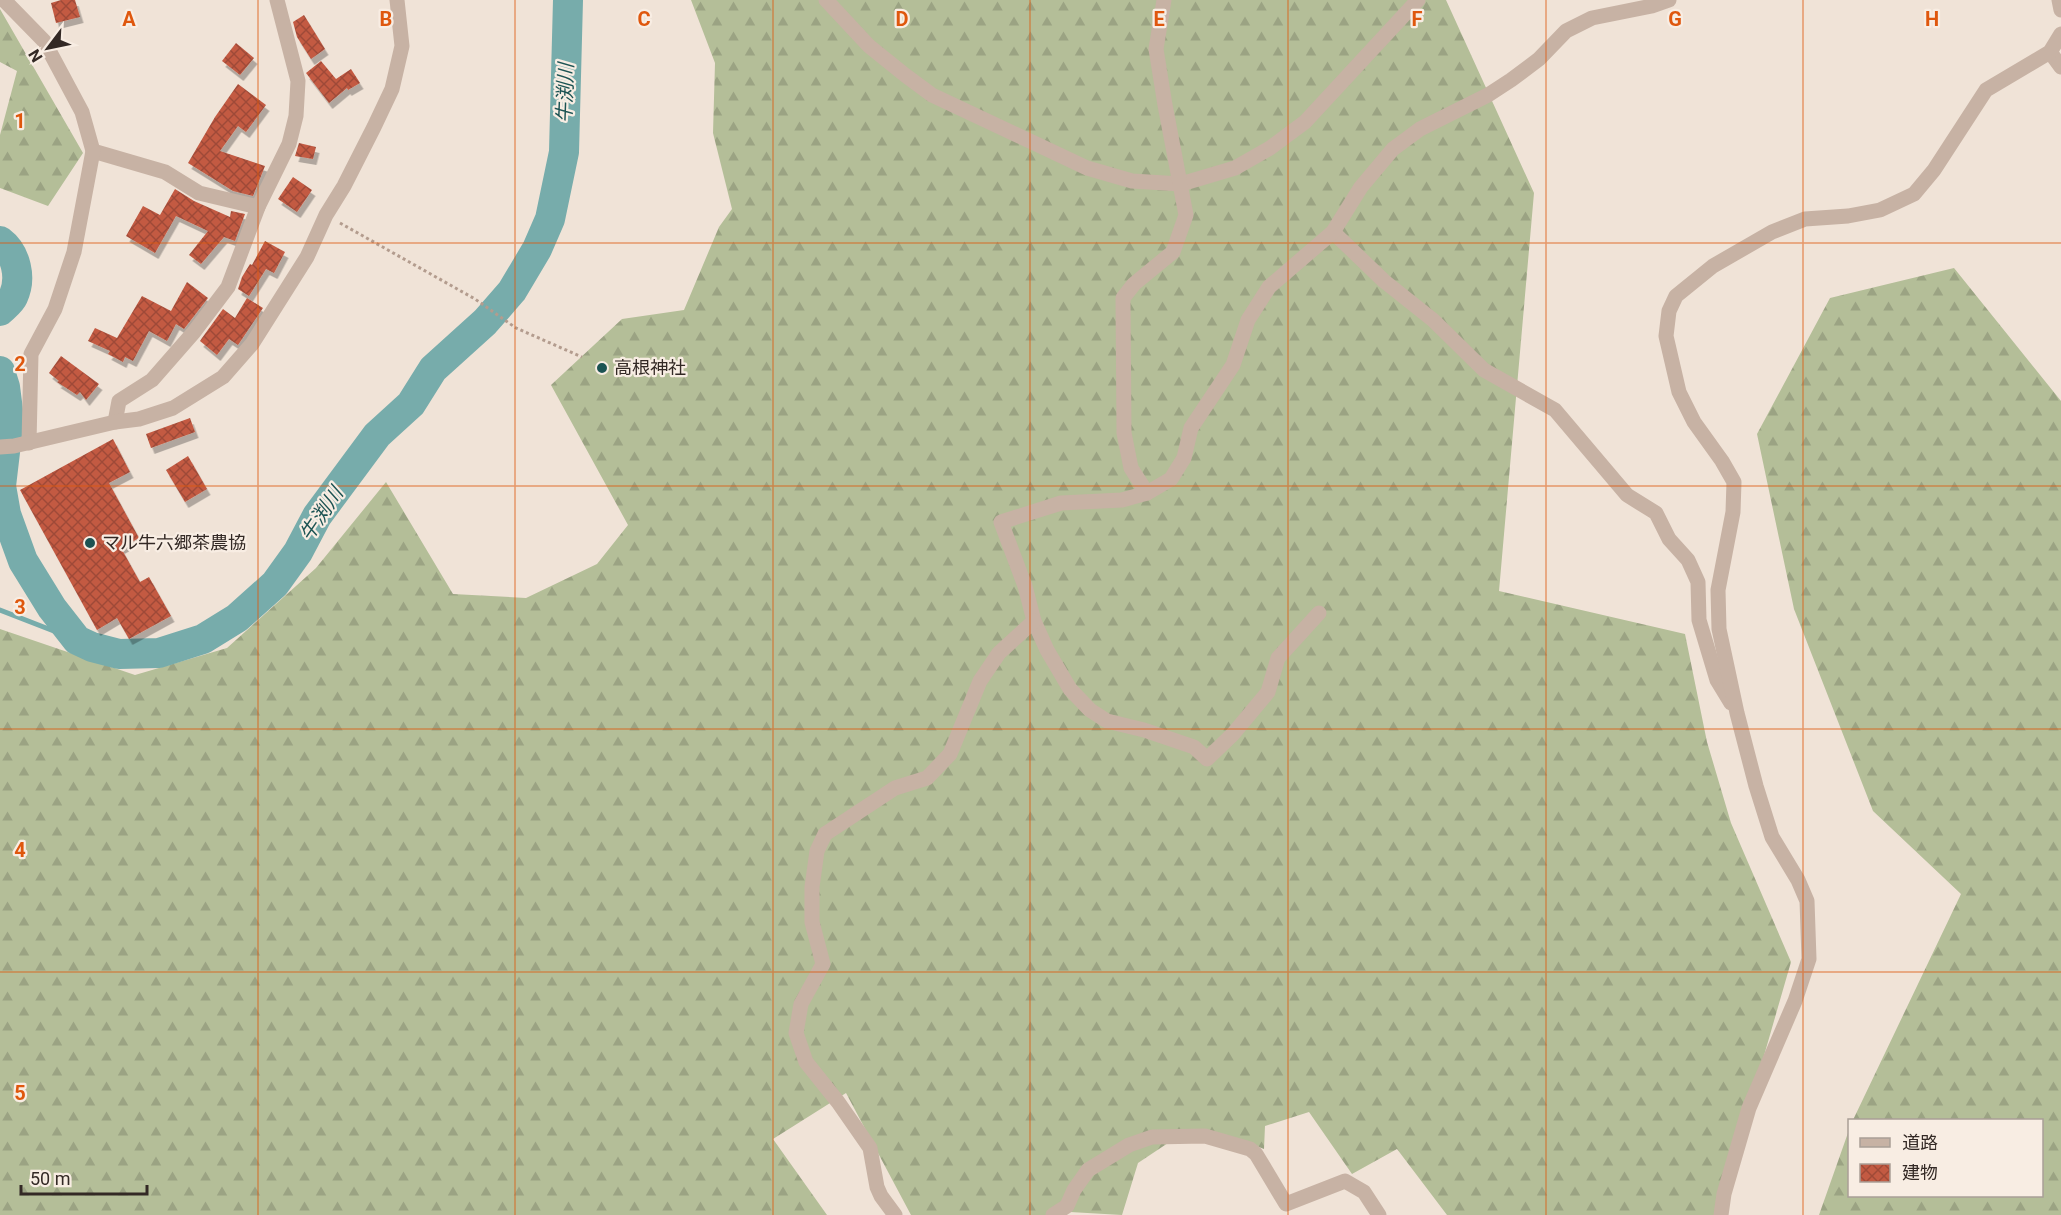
<svg xmlns="http://www.w3.org/2000/svg" width="2061" height="1215" font-family="Roboto,'Noto Sans JP',sans-serif">
<defs>
<pattern id="forest-firs" width="22" height="20" patternUnits="userSpaceOnUse" patternTransform="scale(1.5)"><rect width="22" height="20" fill="#b4be98"/><path d="M5 1l3.5 6h-7zM16 11l3.5 6h-7z" fill="#9ba383"/></pattern>
<pattern id="building-cross-hatch" width="8" height="8" patternUnits="userSpaceOnUse" patternTransform="scale(1.5)"><rect width="8" height="8" fill="#c35a42"/><path d="M0 0l8 8M0 8l8-8" fill="none" stroke="#9f4a37"/></pattern>
<filter id="shadow"><feDropShadow dx="3.5" dy="6" stdDeviation="0" flood-color="#0004"/></filter>
</defs>
<rect width="100%" height="100%" fill="#f0e3d7"/>
<g fill="url(#forest-firs)">
<polygon points="691,0 1446,0 1534,193 1499,591 1685,634 1707,742 1731,823 1791,962 1718,1215 1447,1215 1397,1149 1352,1174 1309,1112 1265,1126 1264,1149 1251,1144 1177,1137 1138,1163 1122,1215 1070,1212 1063,1215 911,1215 846,1093 773,1139 827,1215 0,1215 0,629 135,675 227,648 316,568 386,482 453,594 526,598 597,564 628,525 551,385 622,319 684,310 719,227 732,209 713,133 715,63"/>
<polygon points="0,9 83,153 48,206 0,188 0,135 17,71 0,62"/>
<polygon points="1954,268 2061,401 2061,1215 1819,1215 1849,1130 1850,1196 2042,1196 2042,1120 1853,1120 1961,894 1873,811 1794,609 1757,434 1830,298"/>
</g>
<g fill="none" stroke-linecap="round" stroke-linejoin="round">
<polyline stroke="#77acab" stroke-width="5" points="0,610 77,640"/>
<g stroke="#77acab" stroke-width="30">
<path d="M0,241C16,253 22,278 13,297C11,302 4,307 0,311"/>
<polyline points="0,371 5,387 9,418 1,486 6,514 23,561 52,608 77,640 92,647 119,654 159,653 203,639 237,618 275,584 298,552 317,516 377,435 411,404 433,369 485,322 512,291 537,249 550,219 564,152 568,0"/>
</g>
</g>
<g fill="url(#building-cross-hatch)" filter="url(#shadow)">
<polygon points="61,0 75,0 80,17 56,23 51,3"/>
<polygon points="304,15 325,49 311,59 297,37 293,22"/>
<polygon points="236,43 254,58 240,75 222,61"/>
<polygon points="321,61 336,79 351,69 360,83 348,90 347,88 329,103 306,73"/>
<polygon points="238,84 266,105 246,132 238,126 220,151 265,166 253,196 233,191 188,163 215,117"/>
<polygon points="299,143 316,147 313,159 295,156"/>
<polygon points="293,177 312,190 297,212 278,199"/>
<polygon points="175,189 194,201 230,217 231,211 245,214 235,241 224,237 201,264 189,255 208,231 176,216 155,253 126,236 143,206 160,215"/>
<polygon points="265,241 285,252 274,273 266,269 249,296 238,289 242,277 250,264 252,265"/>
<polygon points="187,282 208,298 184,329 176,324 167,341 149,331 133,361 125,357 123,362 108,354 110,351 88,341 95,328 117,338 142,296 171,311"/>
<polygon points="247,298 263,308 238,345 229,339 217,355 200,341 202,338 223,309 235,318"/>
<polygon points="61,356 99,384 86,400 80,392 77,395 57,382 59,381 49,373"/>
<polygon points="190,418 195,432 151,448 146,434"/>
<polygon points="113,439 130,472 109,483 139,538 121,548 140,582 149,577 171,616 129,639 117,618 97,630 20,490"/>
<polygon points="188,456 207,489 185,502 166,470"/>
</g>
<g fill="none" stroke-linecap="round" stroke-linejoin="round">
<polyline stroke="#b39c8e" stroke-width="3" stroke-dasharray="3 3" stroke-linecap="butt" points="340,223 475,299 516,328 582,357"/>
<g stroke="#c7b2a4" stroke-width="15">
<polyline points="4,0 44,41 82,112 93,151 165,172 199,193 258,207"/>
<polyline points="826,0 869,46 905,75 932,95 1087,168 1132,181 1181,184 1235,168 1270,148 1305,122 1418,0"/>
<polyline points="2059,0 2061,10"/>
<polyline points="2050,52 2061,67"/>
<polyline points="1333,232 1384,281 1433,320 1484,370 1555,410 1627,495 1656,513 1669,539 1688,560 1698,582 1699,620 1717,680 1731,703"/>
<polyline points="115,422 119,401 152,380 194,332 228,287 258,207 289,144 296,116 298,81 277,0"/>
<polyline points="29,443 31,354 55,309 74,252 93,151"/>
<polyline points="0,447 14,446 115,422 139,419 173,408 223,377 252,344 307,257 326,215 344,186 374,127 392,89 402,46 397,0"/>
<polyline points="1147,493 1131,468 1124,433 1123,298 1134,284 1173,252 1186,215 1165,105 1156,49 1164,0"/>
<polyline points="1319,613 1278,658 1268,692 1233,734 1207,759 1194,747 1144,730 1107,721 1090,710 1070,689 1047,650 1034,621 1025,586 1001,522 1061,503 1122,500 1147,493 1171,479 1184,458 1191,428 1233,365 1248,320 1269,287 1333,232 1361,187 1393,149 1420,129 1488,95 1511,80 1539,59 1566,31 1592,18 1652,6 1669,0"/>
<polyline points="895,1215 881,1196 877,1187 870,1148 838,1102 806,1062 796,1033 801,1004 823,964 812,922 812,887 817,851 825,834 895,788 927,778 950,754 980,681 999,653 1034,621"/>
<polyline points="1053,1215 1067,1206 1074,1190 1088,1170 1129,1145 1152,1137 1205,1136 1250,1149 1256,1154 1286,1204 1345,1181 1364,1192 1379,1215"/>
<polyline points="1721,1215 1724,1194 1749,1108 1795,1001 1809,959 1807,901 1798,880 1772,837 1756,786 1737,713 1719,629 1718,590 1733,512 1734,482 1722,461 1694,422 1679,392 1666,336 1669,311 1676,296 1713,266 1772,232 1805,219 1848,216 1880,210 1914,194 1934,170 1986,90 2050,52 2061,34"/>
</g>
</g>
<path fill="none" stroke="#df570d" stroke-width="1.5" stroke-opacity="0.55" d="M258,0V1215M515,0V1215M773,0V1215M1030,0V1215M1288,0V1215M1546,0V1215M1803,0V1215M0,243H2061M0,486H2061M0,729H2061M0,972H2061"/>
<g fill="#1c5353" stroke="#f8ede3" stroke-width="2">
<circle cx="602" cy="368" r="6"/>
<circle cx="90" cy="543" r="6"/>
</g>
<g text-anchor="middle" stroke-width="4.5" stroke-linejoin="round" paint-order="stroke">
<g font-size="18" fill="#332925" stroke="#f8ede3" text-anchor="start">
<text x="614" y="374">高根神社</text>
<text x="102" y="549">マル牛六郷茶農協</text>
</g>
<g font-size="20" font-style="italic" fill="#1c5353" stroke="#f8ede3">
<text transform="translate(565 93) rotate(-88)" y="7">牛渕川</text>
<text transform="translate(321 514) rotate(-56)" y="7">牛渕川</text>
</g>
</g>
<g font-size="20" text-anchor="middle" font-weight="bold" fill="#df570d" stroke="#f8ede3" stroke-width="4.5" stroke-linejoin="round" paint-order="stroke">
<text x="129" y="26">A</text>
<text x="386" y="26">B</text>
<text x="644" y="26">C</text>
<text x="902" y="26">D</text>
<text x="1159" y="26">E</text>
<text x="1417" y="26">F</text>
<text x="1675" y="26">G</text>
<text x="1932" y="26">H</text>
<text x="20" y="128">1</text>
<text x="20" y="371">2</text>
<text x="20" y="614">3</text>
<text x="20" y="857">4</text>
<text x="20" y="1100">5</text>
</g>
<rect x="1848" y="1119" width="195" height="78" fill="#f8ede3" stroke="#a99f97" stroke-width="1.5"/>
<rect x="1860" y="1138" width="30" height="9" fill="#c7b2a4" stroke="#a99f97" stroke-width="1.5"/>
<text x="1902" y="1149" font-size="18" fill="#332925">道路</text>
<rect x="1860" y="1164" width="30" height="18" fill="url(#building-cross-hatch)" stroke="#a99f97" stroke-width="1.5"/>
<text x="1902" y="1179" font-size="18" fill="#332925">建物</text>
<g transform="translate(48 48) rotate(238)" stroke="#f8ede3" stroke-width="4.5" paint-order="stroke">
<path d="M0-4.5L10 22L0 15L-10 22Z" fill="#332925"/>
<text y="-9" font-size="16" font-weight="bold" text-anchor="middle" fill="#332925">N</text>
</g>
<path d="M21 1185v9h126v-9" fill="none" stroke="#332925" stroke-width="3"/>
<text x="30" y="1185" font-size="18" fill="#332925" stroke="#f8ede3" stroke-width="4.5" paint-order="stroke">50 m</text>
</svg>
